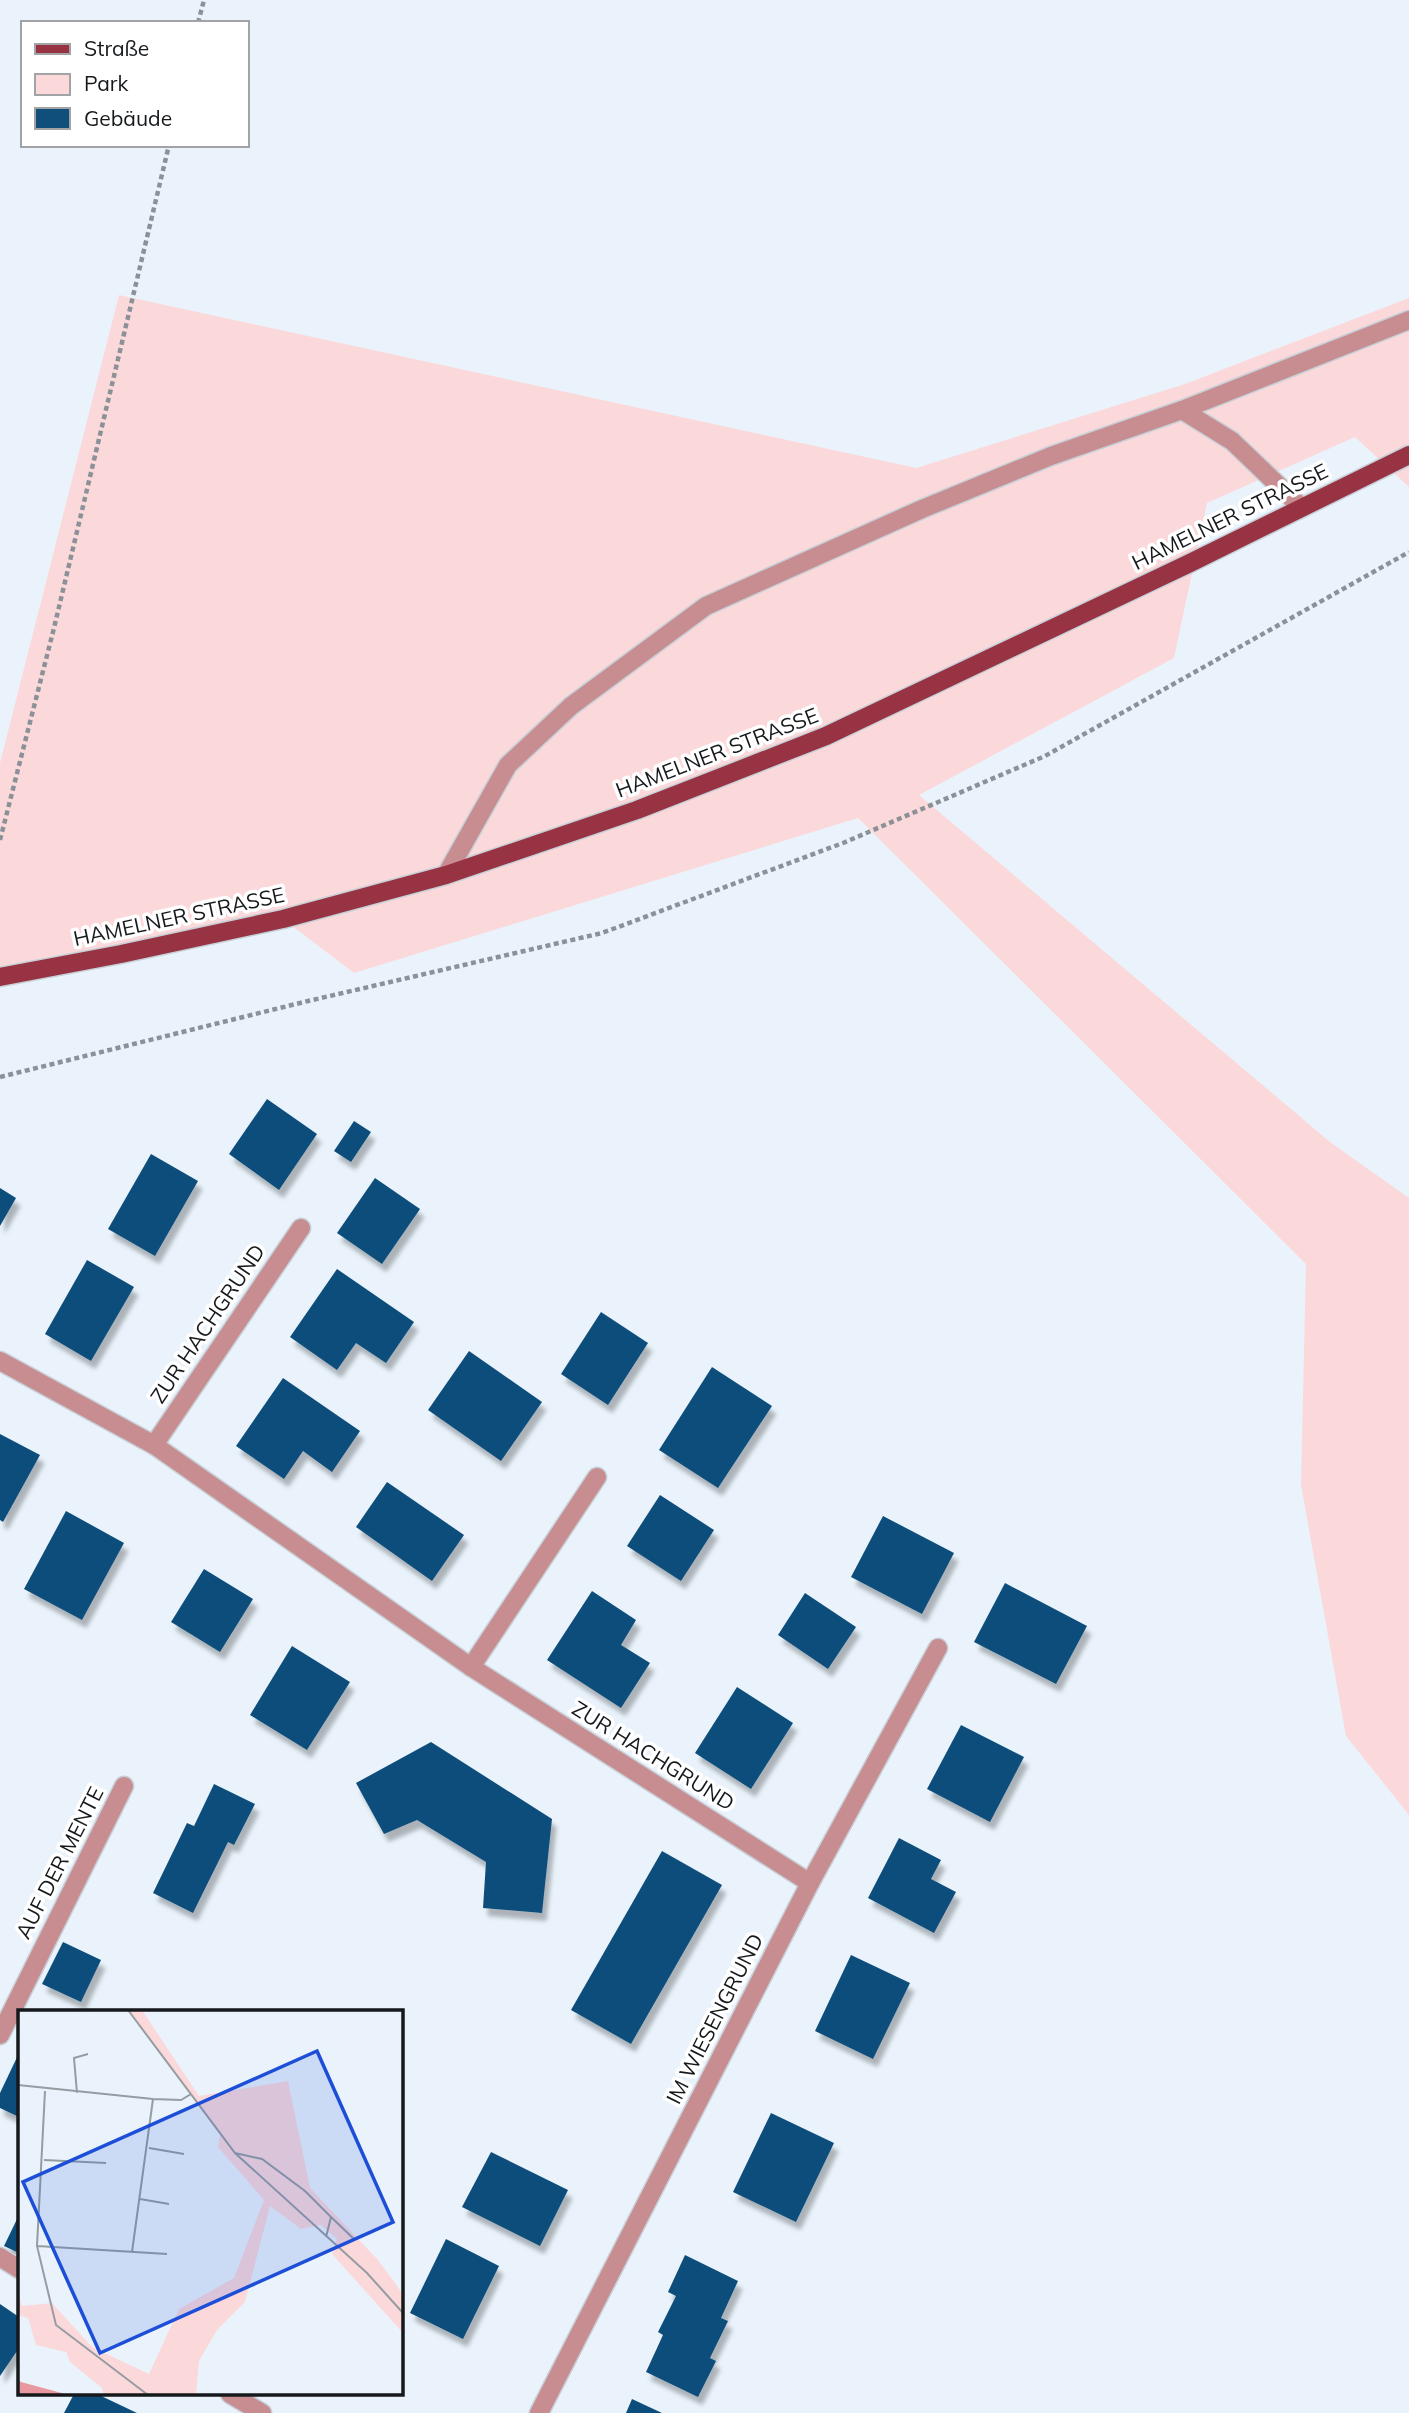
<svg xmlns="http://www.w3.org/2000/svg" width="1409" height="2413" font-family="Mulish,sans-serif">
<defs>
<filter id="shadow"><feDropShadow dx="4.5" dy="8" stdDeviation="2" flood-color="#0004"/></filter>
</defs>
<rect width="100%" height="100%" fill="#eaf3fb"/>
<polygon fill="#fbd9db" points="119,295 916,468 1185,384 1409,298 1409,487 1355,437 1207,503 1174,658 919,795 1330,1142 1409,1198 1409,1815 1346,1736 1301,1485 1306,1264 858,818 354,973 283,919 0,977 0,763"/>
<g fill="#104e7b" filter="url(#shadow)">
<polygon points="267,1099 317,1134 279,1190 229,1154"/>
<polygon points="354,1121 371,1132 351,1162 334,1151"/>
<polygon points="151,1154 198,1181 155,1256 108,1229"/>
<polygon points="375,1178 420,1209 382,1264 337,1233"/>
<polygon points="0,1188 16,1198 0,1226"/>
<polygon points="87,1260 134,1287 91,1361 45,1334"/>
<polygon points="337,1269 414,1322 386,1363 356,1343 337,1370 290,1337"/>
<polygon points="601,1312 648,1343 608,1405 561,1374"/>
<polygon points="469,1351 542,1402 501,1461 428,1410"/>
<polygon points="712,1367 772,1406 718,1488 659,1450"/>
<polygon points="283,1378 360,1431 332,1472 303,1451 284,1479 236,1446"/>
<polygon points="0,1434 40,1455 3,1522 0,1520"/>
<polygon points="387,1482 464,1535 432,1581 356,1527"/>
<polygon points="660,1495 714,1530 681,1581 627,1546"/>
<polygon points="66,1511 124,1543 82,1620 24,1589"/>
<polygon points="883,1516 954,1553 922,1614 851,1577"/>
<polygon points="204,1569 253,1599 220,1652 171,1622"/>
<polygon points="1005,1583 1087,1626 1056,1684 974,1642"/>
<polygon points="592,1591 636,1620 621,1645 650,1663 621,1708 547,1660"/>
<polygon points="805,1593 856,1627 828,1669 778,1635"/>
<polygon points="292,1646 350,1682 307,1750 250,1715"/>
<polygon points="737,1687 793,1723 751,1789 695,1753"/>
<polygon points="961,1725 1024,1757 990,1822 927,1789"/>
<polygon points="431,1742 552,1819 542,1913 483,1908 486,1862 417,1820 384,1834 356,1783"/>
<polygon points="214,1784 255,1804 234,1845 228,1842 193,1913 153,1893 187,1823 194,1826"/>
<polygon points="899,1838 941,1860 931,1879 956,1892 934,1933 868,1898"/>
<polygon points="662,1851 722,1885 631,2044 571,2010"/>
<polygon points="63,1942 101,1960 81,2002 42,1984"/>
<polygon points="851,1955 910,1983 873,2059 815,2031"/>
<polygon points="19,2053 19,2117 0,2108 0,2093"/>
<polygon points="771,2113 834,2143 796,2222 733,2192"/>
<polygon points="491,2152 568,2190 540,2246 462,2207"/>
<polygon points="19,2215 19,2253 4,2246"/>
<polygon points="446,2239 499,2266 463,2339 410,2313"/>
<polygon points="685,2255 738,2281 721,2318 728,2321 710,2358 716,2361 698,2397 646,2372 663,2335 658,2332 676,2296 668,2292"/>
<polygon points="0,2304 19,2317 19,2348 0,2376"/>
<polygon points="74,2394 97,2394 137,2413 64,2413"/>
<polygon points="632,2399 662,2413 626,2413"/>
</g>
<g fill="none" stroke-linecap="round" stroke-linejoin="round">
<g stroke="#c8d0d7" stroke-width="21">
<g id="lane">
<polyline points="1182,410 1409,320"/>
<polyline points="446,875 508,765 571,706 706,606 922,509 1051,456 1182,410 1232,441 1301,507"/>
</g>
</g>
<g stroke="#c8d0d7" stroke-width="21">
<g id="street">
<polyline points="0,1361 154,1445 471,1667 810,1883"/>
<polyline points="154,1445 301,1228"/>
<polyline points="471,1667 597,1477"/>
<polyline points="0,2035 124,1786"/>
<polyline points="0,2257 19,2269"/>
<polyline points="230,2394 262,2413"/>
<polyline points="539,2413 810,1883 938,1648"/>
</g>
</g>
<g stroke="#c8d0d7" stroke-width="21">
<polyline id="primary" points="0,977 121,954 283,919 446,875 637,810 826,736 1190,563 1409,455"/>
</g>
<g stroke="#8b9197" stroke-width="4.5" stroke-dasharray="5 3.5" stroke-linecap="butt">
<polyline points="198,23 204,0"/>
<polyline points="0,840 54,628 169,145"/>
<polyline points="0,1077 308,1001 602,933 843,843 1045,756 1409,552"/>
</g>
<use href="#lane" stroke="#c78d91" stroke-width="18"/>
<use href="#street" stroke="#c78d91" stroke-width="18"/>
<use href="#primary" stroke="#973343" stroke-width="18"/>
</g>
<g text-anchor="middle" stroke-width="7" stroke-linejoin="round" paint-order="stroke">
<g font-size="21" fill="#16191c" stroke="#fff">
<text transform="translate(1230 517) rotate(-26)" y="7">HAMELNER STRASSE</text>
<text transform="translate(717 753) rotate(-21)" y="7">HAMELNER STRASSE</text>
<text transform="translate(179 917) rotate(-12)" y="7">HAMELNER STRASSE</text>
<text transform="translate(208 1324) rotate(-56)" y="7">ZUR HACHGRUND</text>
<text transform="translate(653 1756) rotate(32)" y="7">ZUR HACHGRUND</text>
<text transform="translate(60 1863) rotate(-63)" y="7">AUF DER MENTE</text>
<text transform="translate(715 2019) rotate(-63)" y="7">IM WIESENGRUND</text>
</g>
</g>
<g transform="translate(18 2010)">
<rect width="385" height="385" fill="#eaf3fb"/>
<path d="M110,0H124L181,86L270,71L292,178L360,250L385,284V323L314,244L319,229L303,215L283,219L252,196L227,292L199,320L181,351L178,385H86L84,378L52,352L48,342L18,335L10,308L0,305V281L4,296L34,293L74,337L131,364L161,299L216,268L246,190L200,137L202,125Z" fill="#fbd9db"/>
<path d="M0,370L3,372L51,385H0Z" fill="#e8989e"/>
<path fill="none" stroke="#959ca2" stroke-width="2" d="M110,0L217,143L349,263L385,303M0,75L135,89L163,90L173,84M27,81L19,236L38,315L130,385M59,83L56,48L70,44M131,138L166,144M217,143L244,149L287,181L313,207L308,227M26,150L88,153M122,189L151,194M313,207L337,230M19,236L149,244M114,242L135,89"/>
<path fill="#1d4ed8" fill-opacity="0.15" stroke="#1d4ed8" stroke-width="3.5" d="M299,41L375,212L82,343L5,172Z"/>
<rect width="385" height="385" fill="none" stroke="#16191c" stroke-width="3.5"/>
</g>
<rect x="21" y="21" width="228" height="126" fill="#ffffff" stroke="#a2a3a4" stroke-width="2"/>
<rect x="35" y="44" width="35" height="10" fill="#973343" stroke="#a2a3a4" stroke-width="2"/>
<text x="84" y="56" font-size="21" fill="#16191c">Straße</text>
<rect x="35" y="74" width="35" height="21" fill="#fbd9db" stroke="#a2a3a4" stroke-width="2"/>
<text x="84" y="91" font-size="21" fill="#16191c">Park</text>
<rect x="35" y="108" width="35" height="21" fill="#104e7b" stroke="#a2a3a4" stroke-width="2"/>
<text x="84" y="126" font-size="21" fill="#16191c">Gebäude</text>
</svg>
